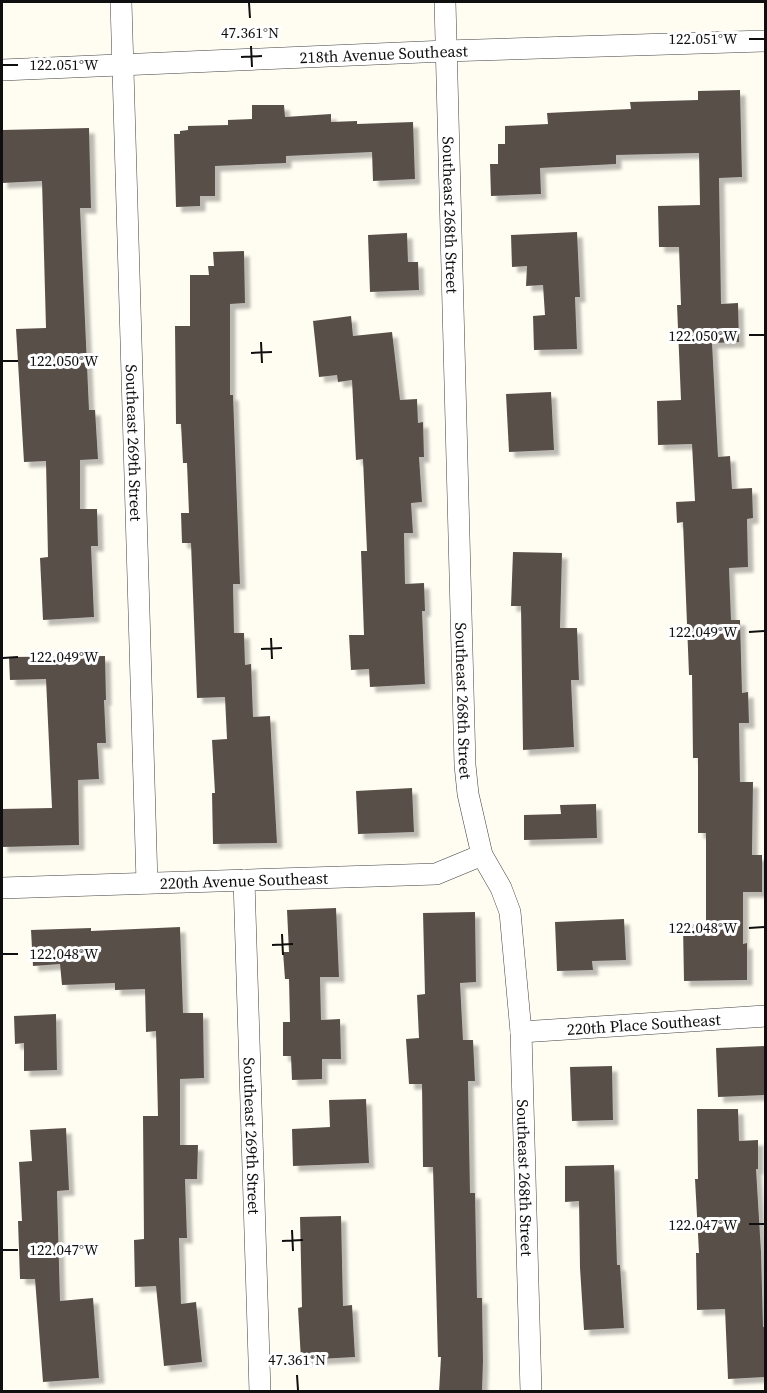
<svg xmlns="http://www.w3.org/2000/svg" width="767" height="1393" font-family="'Source Serif 4',serif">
<defs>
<filter id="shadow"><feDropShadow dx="5.5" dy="5.5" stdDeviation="1.5" flood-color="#0004"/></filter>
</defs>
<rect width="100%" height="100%" fill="#fffcf1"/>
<g fill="#59504a" filter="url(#shadow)">
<polygon points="740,90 742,177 719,178 721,304 738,303 739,342 712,343 718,457 730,456 732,489 752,488 753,518 747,519 748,567 729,568 731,620 740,620 742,693 748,692 749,723 739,723 740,782 753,782 752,855 762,855 762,892 743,892 743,944 747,943 747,980 684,981 683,925 706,924 706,833 698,833 698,758 693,758 692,675 689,675 683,522 677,523 676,502 695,501 692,444 658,445 657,401 681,400 677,305 681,305 679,247 659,247 658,206 700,205 699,153 616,155 616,164 540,168 541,194 491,196 490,164 498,164 498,144 505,144 505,126 548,124 547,113 631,109 630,102 698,100 698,91"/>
<polygon points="252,105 284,105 285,117 331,114 331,122 357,121 357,124 413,122 415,179 373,181 372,152 286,156 286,163 215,166 215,196 200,196 200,206 176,207 174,134 180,134 180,131 188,130 188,126 228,125 228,120 252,119"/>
<polygon points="89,128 91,208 80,208 89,410 95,410 98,459 80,460 80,509 97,509 98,546 91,546 94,617 43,620 40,558 48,557 46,461 24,462 16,329 46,328 42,181 2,183 2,130"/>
<polygon points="577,232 580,297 575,297 577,349 534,350 533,316 545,315 543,285 526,286 527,266 512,267 511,235"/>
<polygon points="407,233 408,262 418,262 419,290 370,292 368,235"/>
<polygon points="244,251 245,303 230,304 230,395 233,395 240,584 233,584 234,633 244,633 245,665 251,664 253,717 270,716 277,843 213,844 212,793 215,793 212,740 227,739 225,697 197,698 191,543 182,543 181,513 189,513 187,463 183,463 181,424 176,424 175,326 190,326 190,275 209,275 208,266 214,266 213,252"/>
<polygon points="351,316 353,336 392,332 400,400 417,399 418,423 423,422 424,457 419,457 422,502 411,503 413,533 404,533 405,584 424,583 425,611 422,611 425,684 370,687 369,669 351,670 349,635 364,635 361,551 367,551 363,459 356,460 352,380 338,382 337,375 319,377 313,321"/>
<polygon points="551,392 554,450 509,452 506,394"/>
<polygon points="513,552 562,553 560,628 577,628 579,680 571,680 574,747 523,750 521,606 511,606"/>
<polygon points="105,656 106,700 104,700 106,743 97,743 99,779 78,780 79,845 2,847 2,809 52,808 46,679 10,680 9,657"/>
<polygon points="412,788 414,832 358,834 356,791"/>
<polygon points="596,804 597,838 524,840 524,815 561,814 560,805"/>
<polygon points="336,908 339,977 320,977 321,1020 340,1019 341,1059 322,1059 322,1079 292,1080 291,1056 283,1056 283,1022 290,1022 289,979 285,979 283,952 289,952 287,910"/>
<polygon points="475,912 476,982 460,983 463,1040 473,1040 475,1081 468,1081 470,1193 475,1193 477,1298 482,1298 483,1361 482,1392 439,1392 441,1357 438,1357 433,1167 423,1167 422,1084 409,1084 406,1039 419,1038 417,995 425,994 423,913"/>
<polygon points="624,919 626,960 592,961 593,970 557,971 555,922"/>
<polygon points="180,927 183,1013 203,1013 204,1078 180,1079 180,1145 198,1145 197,1179 185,1179 187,1238 179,1238 181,1304 196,1302 202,1362 164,1366 156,1286 135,1287 134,1240 144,1239 143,1116 158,1116 156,1031 146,1032 145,989 115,990 115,983 62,985 60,964 33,966 31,930 91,928 91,931"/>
<polygon points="56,1014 57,1070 24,1071 24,1043 15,1044 14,1016"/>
<polygon points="765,1046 765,1095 718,1097 716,1048"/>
<polygon points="612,1066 613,1120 572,1121 570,1067"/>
<polygon points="366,1099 369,1163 293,1166 292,1129 330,1127 329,1100"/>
<polygon points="697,1109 738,1109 739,1141 758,1140 758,1169 756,1169 761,1252 763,1327 765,1327 765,1377 728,1379 725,1309 697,1310 696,1253 699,1253 695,1179 698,1179"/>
<polygon points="66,1128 69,1190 57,1191 60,1301 93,1298 99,1378 43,1382 35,1279 20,1279 18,1221 22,1221 19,1162 32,1161 30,1130"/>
<polygon points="614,1165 617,1265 620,1265 624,1328 584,1330 580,1268 579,1201 565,1202 565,1166"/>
<polygon points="341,1216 343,1306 352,1305 355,1357 301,1360 298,1308 302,1307 300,1217"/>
</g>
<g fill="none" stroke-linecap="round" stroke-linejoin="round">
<g stroke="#424242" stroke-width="22">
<g id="street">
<path id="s1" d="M121,2L147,883"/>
<path id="s2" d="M445,2L465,765L468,794L482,855L501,888L510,912L521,1032L531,1392"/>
<path id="s3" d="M2,70L446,51L766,41"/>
<path id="s4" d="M244,880L260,1392"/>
<path id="s5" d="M2,888L436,874L482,855"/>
<path id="s6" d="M521,1032L766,1016"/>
</g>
</g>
<use href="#street" stroke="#fff" stroke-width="21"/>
</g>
<path fill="none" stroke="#0f0f0f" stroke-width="2" d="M249,3L250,18M749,39H764M251,46L252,67M241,57L262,56M3,65H18M749,335H764M261,342L262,363M251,353L272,352M3,361H18M749,632L764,631M271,638L272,659M261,649L282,648M3,658L18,657M749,928L764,927M282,934L283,955M272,945L293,944M3,954H18M749,1224H764M292,1230L293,1251M282,1241L303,1240M3,1250H18M297,1375L298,1390"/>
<g text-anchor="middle" stroke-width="6" stroke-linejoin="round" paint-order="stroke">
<g font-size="16" fill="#0f0f0f" stroke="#fff">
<text dy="6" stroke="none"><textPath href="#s3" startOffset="382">218th Avenue Southeast</textPath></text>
<text dy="6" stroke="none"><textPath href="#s2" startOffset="213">Southeast 268th Street</textPath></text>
<text dy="6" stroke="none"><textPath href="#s1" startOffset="441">Southeast 269th Street</textPath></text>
<text dy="6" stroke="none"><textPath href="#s2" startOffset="699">Southeast 268th Street</textPath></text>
<text dy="6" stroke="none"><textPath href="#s5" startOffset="242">220th Avenue Southeast</textPath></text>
<text dy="6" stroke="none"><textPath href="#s6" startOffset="123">220th Place Southeast</textPath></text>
<text dy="6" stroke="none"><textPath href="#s4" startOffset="256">Southeast 269th Street</textPath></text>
<text dy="6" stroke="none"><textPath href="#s2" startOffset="1185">Southeast 268th Street</textPath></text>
</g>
</g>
<g font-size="15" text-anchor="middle" fill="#0f0f0f" stroke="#fff" stroke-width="6" stroke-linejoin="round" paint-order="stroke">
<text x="250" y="38">47.361°N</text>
<text x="703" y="44">122.051°W</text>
<text x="64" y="70">122.051°W</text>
<text x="703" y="341">122.050°W</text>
<text x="64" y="366">122.050°W</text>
<text x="703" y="637">122.049°W</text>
<text x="64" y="662">122.049°W</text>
<text x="703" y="933">122.048°W</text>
<text x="64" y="959">122.048°W</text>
<text x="703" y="1230">122.047°W</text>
<text x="64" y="1255">122.047°W</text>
<text x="297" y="1365">47.361°N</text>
</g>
<rect width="767" height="1393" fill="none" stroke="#0f0f0f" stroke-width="6"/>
</svg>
